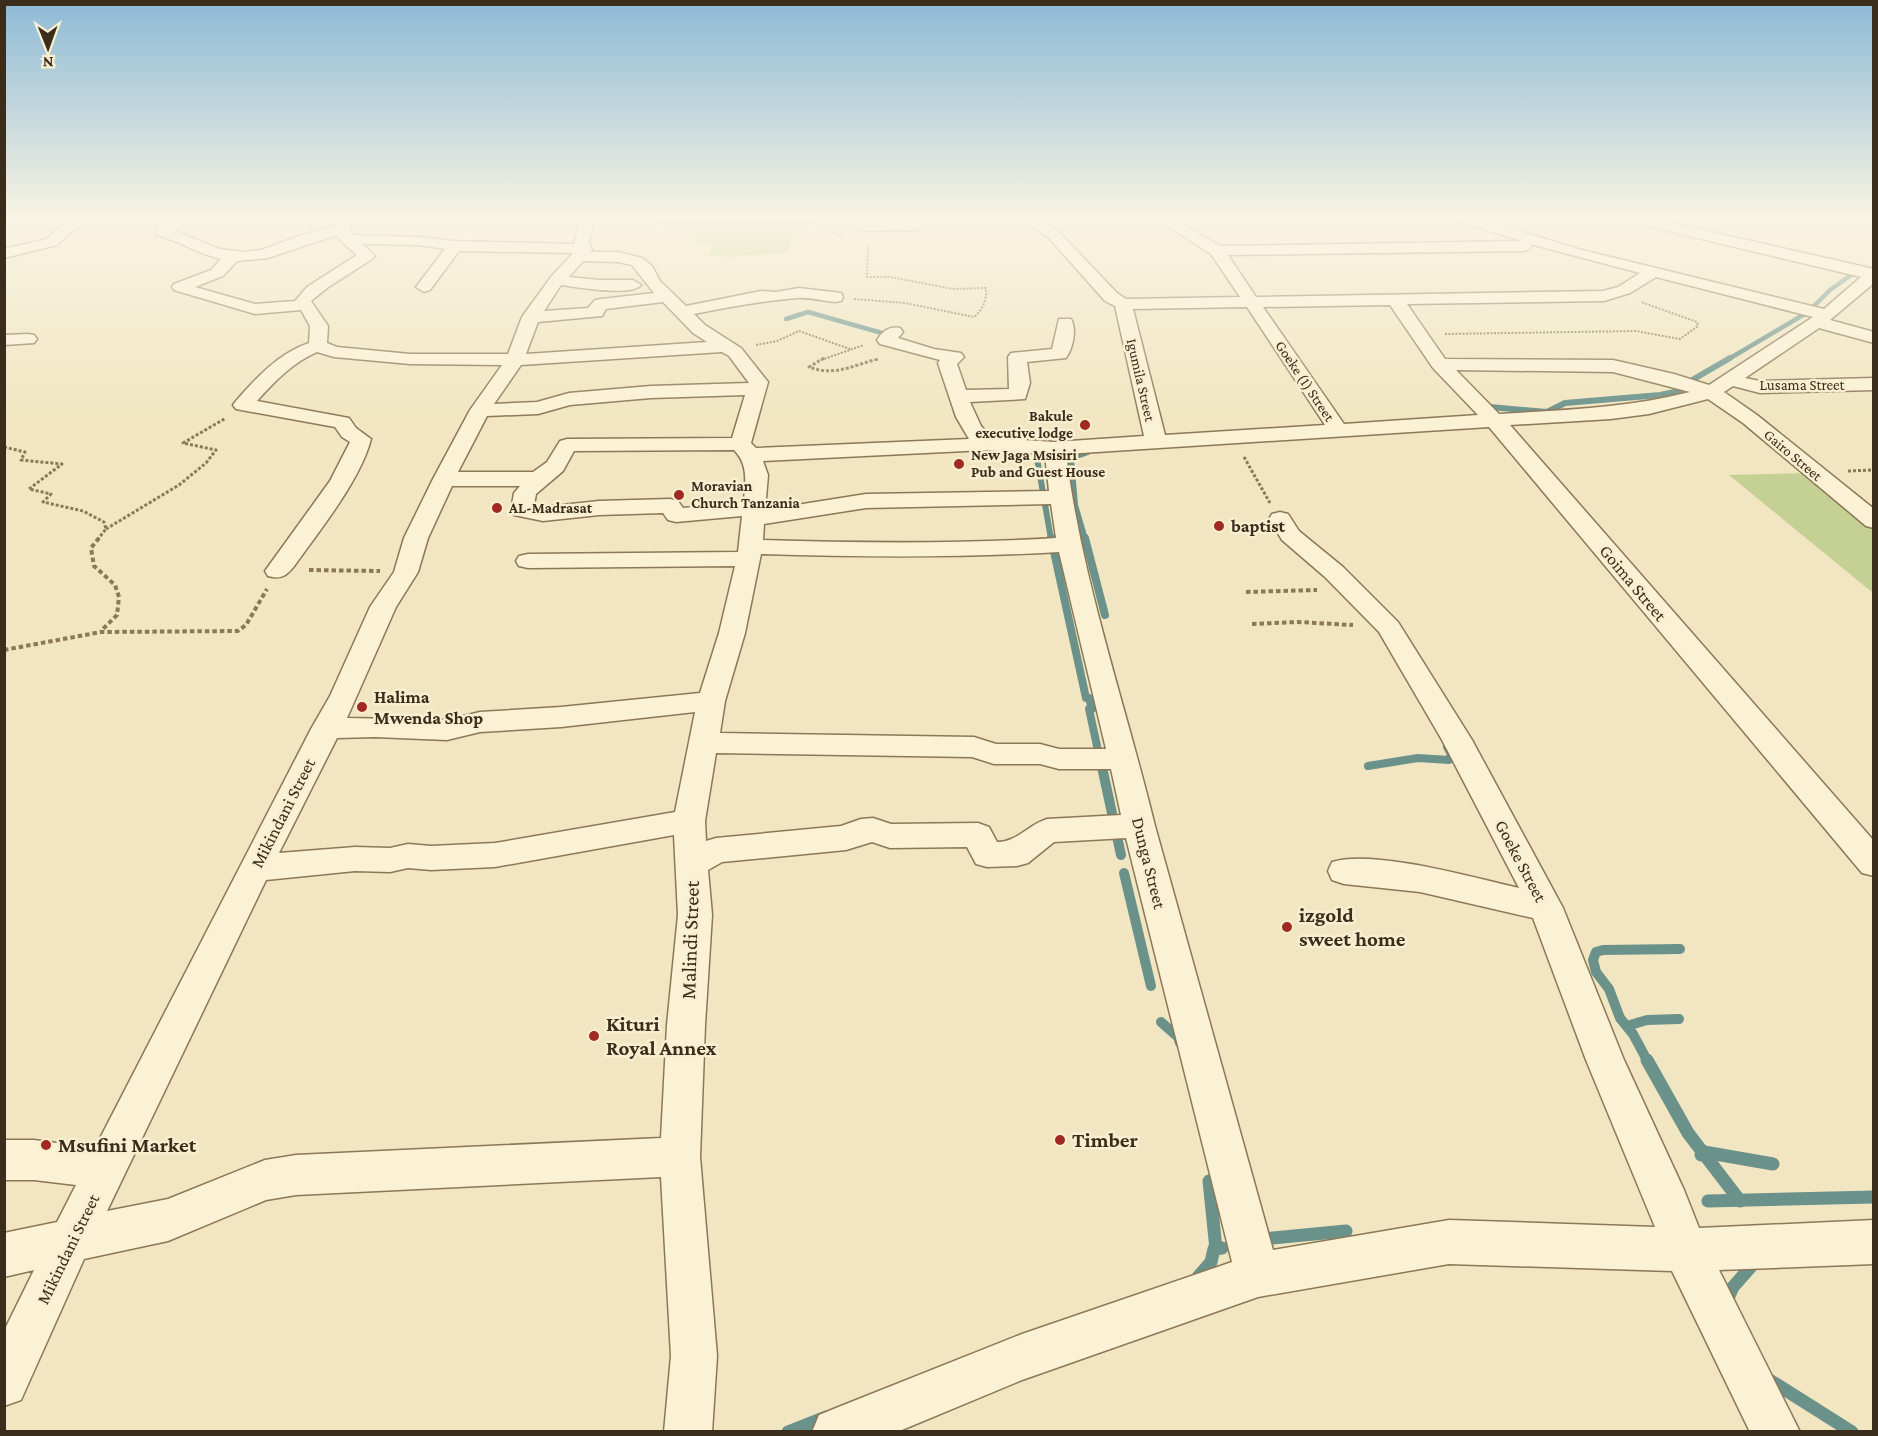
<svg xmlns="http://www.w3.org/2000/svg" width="1878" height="1436" font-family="'Crimson Pro',serif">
<rect width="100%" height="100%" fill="#f1e6c1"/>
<g fill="#c5d094">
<polygon points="649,218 821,218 808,229 792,235 788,253 727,257 708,255 713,247 706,244 694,244 700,239 695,235 699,227 679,224 657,227"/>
<polygon points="1806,473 1873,526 1873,593 1729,475"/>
</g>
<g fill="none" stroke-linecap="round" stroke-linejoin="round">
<g stroke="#6a928b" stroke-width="4.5">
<polyline points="786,319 808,312 889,335 886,336"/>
<polyline points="1727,360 1808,312 1830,290 1854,273"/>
</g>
<g stroke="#6a928b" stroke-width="6">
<polyline points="1490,407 1547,412 1565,403 1660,395 1685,390 1687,383 1730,358"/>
<polyline points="1035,447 1051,539"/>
<polyline points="1085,539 1075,505 1071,458 1088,452"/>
</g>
<g stroke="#6a928b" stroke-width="8">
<polyline points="1051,538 1086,698 1089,698 1092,709 1089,709 1102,769"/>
<polyline points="1085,538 1105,615"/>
<polyline points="1368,766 1418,758 1449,760 1451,754 1447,747"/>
</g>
<g stroke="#6a928b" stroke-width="10">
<polyline points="1102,767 1121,855"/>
<polyline points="1124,873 1151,986"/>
<polyline points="1161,1022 1178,1037 1180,1043"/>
<polyline points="1627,1026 1647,1020 1679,1019"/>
<polyline points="1648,1062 1633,1034 1620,1018 1609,989 1596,972 1593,960 1596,952 1603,950 1680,949"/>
</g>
<g stroke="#6a928b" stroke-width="13">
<polyline points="1647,1060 1688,1133 1740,1201"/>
<polyline points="1701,1155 1704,1152 1773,1164"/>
<polyline points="1209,1181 1216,1249"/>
<polyline points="1708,1201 1874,1197"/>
<polyline points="1263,1239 1346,1231"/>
<polyline points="1198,1277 1211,1262 1214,1249 1222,1248"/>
<polyline points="1726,1303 1733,1287 1755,1262"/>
<polyline points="1768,1379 1852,1432"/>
<polyline points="788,1432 826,1417"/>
</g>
<g stroke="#8c7757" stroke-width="3">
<g id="minor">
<polygon points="78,218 97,218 69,233 57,245 4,258 4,249 47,239 59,227"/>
<path d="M174,218H194L173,230L219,249L244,252L261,250L302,235L344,224L349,225L352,235L418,237L455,241L574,244L579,226L578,218H592L593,226L589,243L592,249L590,252H618L642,258L652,266L660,281L686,306L761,291L776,292L799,288L841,293L843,297L841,301L835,302C823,301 809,297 797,298C762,301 729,307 694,314L705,325L741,348L768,382L751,443L756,448L969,439L956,417L938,363L940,360L880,344L877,340C883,331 889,326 900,328L903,332L898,338L934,349L961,353L964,357L957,364L966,390L1009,389L1008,357L1011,353L1052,349L1059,319H1071C1077,330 1073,348 1066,358L1027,362L1030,383L1025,399L970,402L981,426L992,438L1055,442L1144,436L1115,306L1105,301L1049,238L1021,218H1038L1059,232L1117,293L1126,299L1240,297L1211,254L1155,218H1173L1220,246L1523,241L1456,221L1454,218H1477L1578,249L1824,309L1861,277L1630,222L1623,218H1650L1874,269V283L1830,320L1874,332V343L1819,328L1745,378L1760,381L1874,378V390L1760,393L1733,386L1724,392L1757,415L1874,509V528L1866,526L1743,423L1708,399L1649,414L1611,419L1510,425L1874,841V876L1862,873L1489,427L1066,454C1082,581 1125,703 1155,826L1273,1250L1449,1220L1655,1227L1586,1060L1533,918L1420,892L1344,884L1332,880L1328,871L1332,862C1374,849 1475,878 1519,888L1442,740L1379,632L1325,577L1282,540L1269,519L1272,514L1280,512L1288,514L1299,531L1343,567L1398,622L1472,740L1563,908L1624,1060L1684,1190L1699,1228L1874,1220V1264L1719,1270L1800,1432H1750L1672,1271L1449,1264L1258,1297L1022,1380L897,1432H812L819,1415L836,1408L1022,1334L1232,1262L1126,838L1054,842L1028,863L1017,866L987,867L976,864L967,847L890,848L872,842L846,850L722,862L708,870L712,915L705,1025L700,1157L717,1356L712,1432H664L671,1356L661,1177L296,1195L266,1200L168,1241L84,1259L21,1400L4,1406V1331L34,1270L4,1277V1233L57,1222L76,1185L34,1180H4V1140H34L95,1148L311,729L330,696L370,607L394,572L404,538L433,479L470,410L502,365L410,364L334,357L317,352C293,362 274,382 257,401L349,418L356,428L371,439C361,479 320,530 295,565C287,575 282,580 268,576L265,571L330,481L350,442L342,437L335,427L236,409L233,405L236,401C256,378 279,353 309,343L310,326L301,310L255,314L174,290L172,287L174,284L211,270L221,259C199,254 179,241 157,235L155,232L157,226ZM337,235L342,242L357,255L307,287L295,301L255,304L195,287L223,276L237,261L268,258ZM362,244L418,245L445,249L416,287L424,292L430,290L459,251L573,253L551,277L522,317L508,354H410L337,347L327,343L328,326L311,301L327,288L372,259L375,256ZM1530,244L1640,273L1618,287L1603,291L1256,297L1228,255L1524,251L1529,249L1532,246ZM583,261L618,262L632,265L654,293L601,299L595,300L588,308L544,311L561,285C577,287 631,297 641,285L633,280H599L569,277ZM1656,277L1813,317L1709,385L1674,374L1613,360L1445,359L1407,304L1604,301L1630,293ZM663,302L693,333L707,342L526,354L538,322L602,316L606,309ZM1390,305L1433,368L1478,415L1344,424L1263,307ZM1247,307L1325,425L1165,435L1133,309ZM722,352L729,356L749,383L651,386L569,393L537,402L494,404L521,365ZM1456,370L1613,372L1690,392C1627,408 1564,410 1499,414ZM745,395L732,438L567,439L560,441L547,462L533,472H458L487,416L538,414L570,405L651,398ZM734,450C749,465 745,483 744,502L683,508L678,501L670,499L599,501L543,507L534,505L536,494L563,471L574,451ZM986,450L1045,454L1049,491L866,494L765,510L768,475L763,461ZM452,486H520L514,493L511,510L514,515L543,521L599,515L663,513L668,520L676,522L742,516L738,552L528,554L519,556L516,561L519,566L528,568L735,566L719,633L700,693L561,707L480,712L447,720L347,718L396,607L418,572L428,538ZM1051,504L1056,538C958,544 861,543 763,540L764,524L866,508ZM1059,552L1106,749H1059L1040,744H996L974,737L720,733L725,701L745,633L761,554C860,557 959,558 1059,552ZM695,712L675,812L495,843L431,846L408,844L390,848L355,847L279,853L337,738L375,737L447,740L480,732L561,727ZM716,753L972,757L994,764H1040L1059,769H1111L1121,815L1047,819C1028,825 1017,842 997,842L989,827L978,823L891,824L873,818L861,819L841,826L716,838L706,841L705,821ZM674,835L678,915L667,1025L661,1138L296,1155L265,1160L168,1199L107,1211L266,880L355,871L390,872L408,868L431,870L495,867Z"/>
<polygon points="854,218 868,218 866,223 898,222 896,218 920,220 924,226 917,230 861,231 851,225"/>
<polygon points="28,334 34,335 37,339 34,343 4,345 4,335"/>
</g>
</g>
<g stroke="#8c7757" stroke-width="2" stroke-dasharray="2 1.5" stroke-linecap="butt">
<polyline points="839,220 832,226 830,232 844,236"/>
<path d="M854,299L905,303L974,317C983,309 987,300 986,288L953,289L890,277H867L868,244"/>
<polyline points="1445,334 1636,331 1680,339 1698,326 1697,322 1641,302"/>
<polyline points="756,345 777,341 799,331 850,349"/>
<polyline points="821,360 864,345"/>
<polyline points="876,360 878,359"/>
</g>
<g stroke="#8c7757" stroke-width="3" stroke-dasharray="3 2" stroke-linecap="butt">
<path d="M824,358L809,367C835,377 853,365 878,359"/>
<polyline points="4,447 25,452 21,460 62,464 29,489 51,494 43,502 83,511 104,522 106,529 98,539"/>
<polyline points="1244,457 1270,503"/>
<polyline points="1848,471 1874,470"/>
<polyline points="106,529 179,485 206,463 216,450 183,443 226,418"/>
</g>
<g stroke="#8c7757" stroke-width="4" stroke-dasharray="4.5 3" stroke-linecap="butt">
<polyline points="99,538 91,548 94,566 115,585 119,597 117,615 101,631"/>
<polyline points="309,570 380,571"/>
<polyline points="1246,592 1317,590"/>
<polyline points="1252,624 1298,622 1353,625"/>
<polyline points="4,650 101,632 238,631 246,625 267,589"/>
</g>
<use href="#minor" fill="#fbf2d5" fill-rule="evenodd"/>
</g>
<linearGradient id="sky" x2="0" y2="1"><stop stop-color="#8dbad6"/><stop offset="0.52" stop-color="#f9f4e3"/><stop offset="1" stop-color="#f9f4e3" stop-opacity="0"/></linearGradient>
<rect width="1878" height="419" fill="url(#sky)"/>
<g fill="#a02922" stroke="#f8efd1" stroke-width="2">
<circle cx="1085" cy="425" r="6"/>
<circle cx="959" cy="464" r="6"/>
<circle cx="679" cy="495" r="6"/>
<circle cx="497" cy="508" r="6"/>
<circle cx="1219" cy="526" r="6"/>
<circle cx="362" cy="707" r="6"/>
<circle cx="1287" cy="927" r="6"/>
<circle cx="594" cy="1036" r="6"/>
<circle cx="1060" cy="1140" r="6"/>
<circle cx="46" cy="1145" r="6"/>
</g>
<g text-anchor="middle" stroke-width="5" stroke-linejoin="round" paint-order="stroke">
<g font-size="15" fill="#3b2d1c" stroke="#f8efd1">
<text transform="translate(1141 380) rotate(77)" y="5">Igumila Street</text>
<text transform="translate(1305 381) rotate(56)" y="5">Goeke (1) Street</text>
<text x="1802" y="390">Lusama Street</text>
<text transform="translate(1793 455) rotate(40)" y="5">Gairo Street</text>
</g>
<g font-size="15" font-weight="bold" fill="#3b2d1c" stroke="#f8efd1" text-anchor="start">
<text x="1073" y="421" text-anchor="end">Bakule<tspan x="1073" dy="17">executive lodge</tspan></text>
<text x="971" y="460">New Jaga Msisiri<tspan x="971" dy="17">Pub and Guest House</tspan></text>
<text x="691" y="491">Moravian<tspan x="691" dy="17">Church Tanzania</tspan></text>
<text x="509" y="513">AL-Madrasat</text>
</g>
<g font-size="18" font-weight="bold" fill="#3b2d1c" stroke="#f8efd1" text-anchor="start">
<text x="1231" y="532">baptist</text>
<text x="374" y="703">Halima<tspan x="374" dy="21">Mwenda Shop</tspan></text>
</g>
<g font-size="18" fill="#3b2d1c" stroke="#f8efd1">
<text transform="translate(1633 583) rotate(50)" y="6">Goima Street</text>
<text transform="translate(283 813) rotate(-63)" y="6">Mikindani Street</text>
<text transform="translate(1521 861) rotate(62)" y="6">Goeke Street</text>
<text transform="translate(1149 863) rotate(76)" y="6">Dunga Street</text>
<text transform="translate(68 1249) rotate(-64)" y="6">Mikindani Street</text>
</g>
<g font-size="21" font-weight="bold" fill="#3b2d1c" stroke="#f8efd1" text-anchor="start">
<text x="1299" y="922">izgold<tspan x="1299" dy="24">sweet home</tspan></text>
<text x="606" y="1031">Kituri<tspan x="606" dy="24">Royal Annex</tspan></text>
<text x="1072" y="1147">Timber</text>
<text x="58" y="1152">Msufini Market</text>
</g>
<g font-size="21" fill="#3b2d1c" stroke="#f8efd1">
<text transform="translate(690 940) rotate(-88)" y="7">Malindi Street</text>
</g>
</g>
<rect width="1878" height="1436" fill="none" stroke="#3b2d1c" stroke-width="12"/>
<g transform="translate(48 48) rotate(179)" stroke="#f8efd1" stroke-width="4.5" paint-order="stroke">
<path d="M0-4.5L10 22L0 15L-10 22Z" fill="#3b2d1c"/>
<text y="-9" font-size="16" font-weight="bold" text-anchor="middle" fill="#3b2d1c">N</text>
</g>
</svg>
